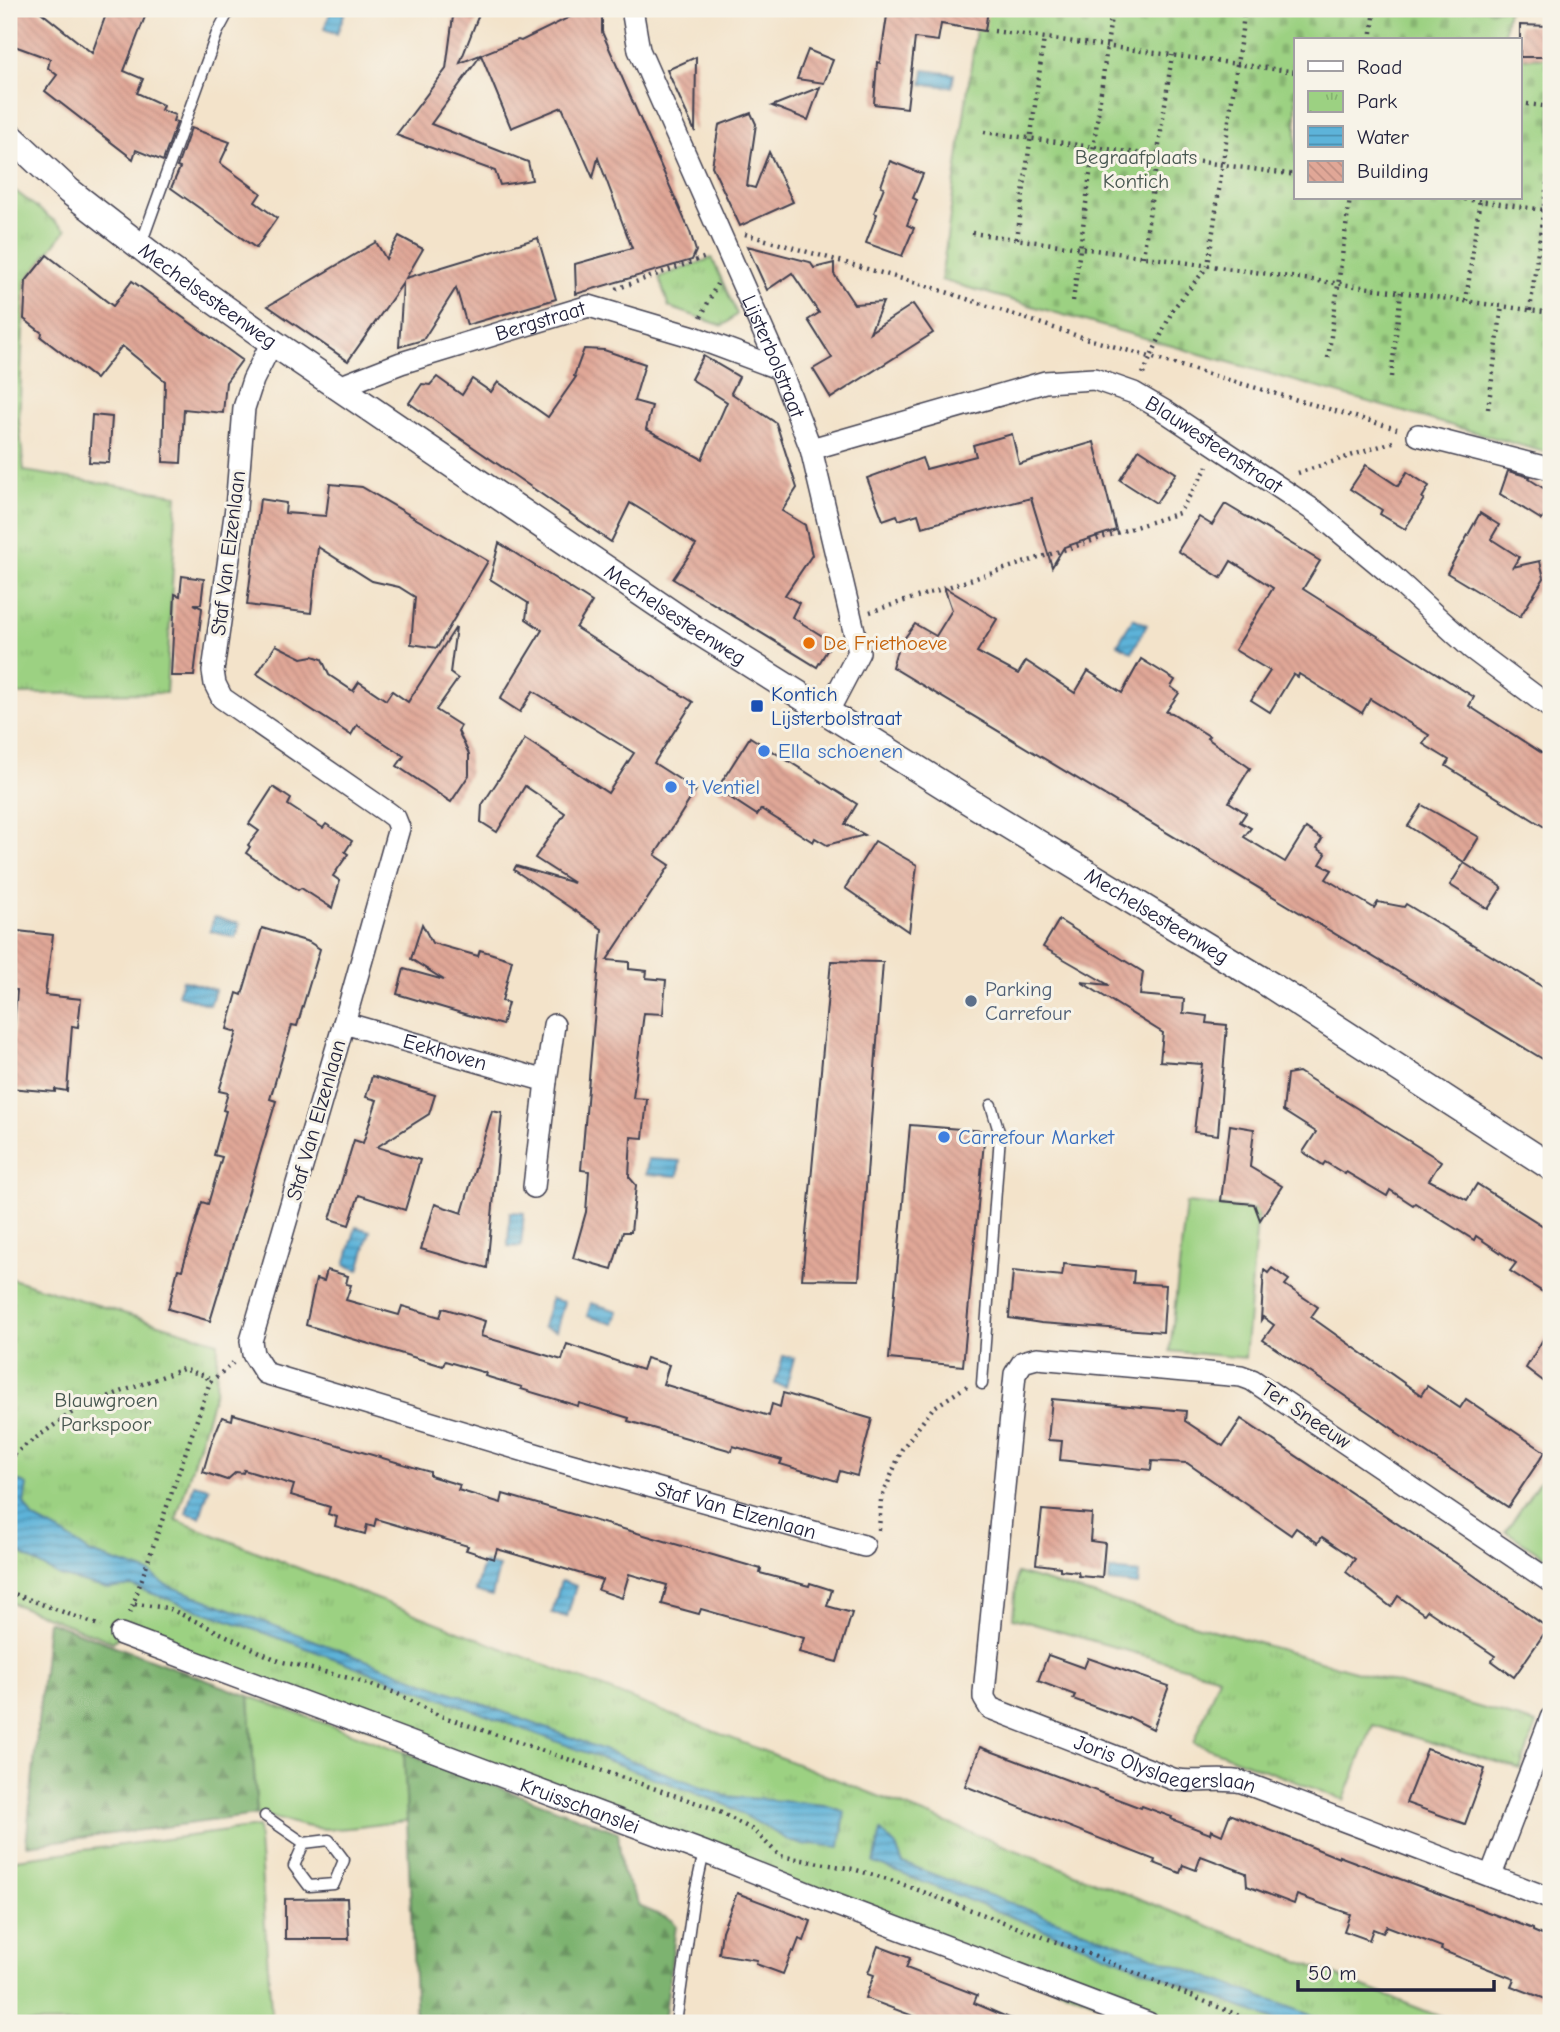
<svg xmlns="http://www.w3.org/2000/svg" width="1560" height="2032" font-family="'Comic Neue',sans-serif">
<defs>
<pattern id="forest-firs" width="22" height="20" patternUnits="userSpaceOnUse" patternTransform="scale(1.75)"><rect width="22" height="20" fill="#7db370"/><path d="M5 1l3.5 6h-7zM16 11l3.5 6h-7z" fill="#66915d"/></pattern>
<pattern id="cemetery-stones" width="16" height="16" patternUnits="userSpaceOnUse" patternTransform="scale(1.75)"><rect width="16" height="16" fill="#9cd182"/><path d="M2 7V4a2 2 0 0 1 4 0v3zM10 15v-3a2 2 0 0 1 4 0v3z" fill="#86b371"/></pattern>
<pattern id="park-tufts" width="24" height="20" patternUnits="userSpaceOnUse" patternTransform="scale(1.75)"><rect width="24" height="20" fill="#9cd182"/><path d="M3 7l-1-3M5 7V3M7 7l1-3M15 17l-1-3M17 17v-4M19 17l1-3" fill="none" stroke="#86b371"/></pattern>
<pattern id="water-rules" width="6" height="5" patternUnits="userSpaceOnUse" patternTransform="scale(1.75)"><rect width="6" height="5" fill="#5db3d9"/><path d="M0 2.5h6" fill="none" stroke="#4c91b1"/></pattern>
<pattern id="building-back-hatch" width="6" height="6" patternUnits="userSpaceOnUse" patternTransform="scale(1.75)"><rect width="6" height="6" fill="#e0a797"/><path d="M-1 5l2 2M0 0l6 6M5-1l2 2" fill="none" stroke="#c08f83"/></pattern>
</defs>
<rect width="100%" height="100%" fill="#f7f3e8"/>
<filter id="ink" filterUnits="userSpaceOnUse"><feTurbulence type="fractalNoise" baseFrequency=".0143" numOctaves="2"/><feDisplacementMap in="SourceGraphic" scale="14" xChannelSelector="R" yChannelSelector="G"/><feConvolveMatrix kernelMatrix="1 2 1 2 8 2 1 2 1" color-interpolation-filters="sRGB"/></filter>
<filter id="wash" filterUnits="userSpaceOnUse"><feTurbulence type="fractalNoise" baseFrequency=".00686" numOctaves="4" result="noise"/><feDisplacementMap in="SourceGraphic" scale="28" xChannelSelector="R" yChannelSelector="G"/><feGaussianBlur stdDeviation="1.57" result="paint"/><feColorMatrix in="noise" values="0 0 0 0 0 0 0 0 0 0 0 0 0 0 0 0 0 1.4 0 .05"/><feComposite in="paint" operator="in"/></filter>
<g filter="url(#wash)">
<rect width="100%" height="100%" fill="#f3e3ca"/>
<g fill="#9cd182" stroke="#5f7a5e" stroke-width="2">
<polygon points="1186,1203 1258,1210 1245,1358 1170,1351"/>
<polygon points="1551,1464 1551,1561 1506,1531"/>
<path d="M249,1696L404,1752L407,1821C381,1823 355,1829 329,1829C304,1829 282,1818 257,1815Z"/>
<polygon points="258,1827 272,2023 9,2023 9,1860"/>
</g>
<g fill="url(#forest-firs)" stroke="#506a56" stroke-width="2">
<polygon points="48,1621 249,1696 257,1815 26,1845"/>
<polygon points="404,1752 618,1832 622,1872 641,1907 672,1920 676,1925 664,2023 416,2023"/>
</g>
<polygon fill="url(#cemetery-stones)" stroke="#5f7a5e" stroke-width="2" points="979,9 1508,9 1503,40 1296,40 1296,198 1520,198 1520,58 1551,58 1551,454 941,280"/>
<g fill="url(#park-tufts)" stroke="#5f7a5e" stroke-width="2">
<polygon points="9,186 66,230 25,282 19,421 24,471 177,495 166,693 9,694"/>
<polygon points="712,258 737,314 723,326 669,307 659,277"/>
<polygon points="9,1278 218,1342 216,1388 176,1520 1456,2023 1151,2023 121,1634 113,1642 9,1602"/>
<polygon points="1017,1573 1523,1720 1537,1724 1520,1769 1373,1725 1344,1800 1194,1743 1219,1677 1013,1618"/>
</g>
<g fill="url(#water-rules)" stroke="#406a8a" stroke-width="2">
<polygon points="332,9 346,9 337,34 324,29"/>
<polygon points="924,70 954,74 952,87 922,84"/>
<polygon points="1133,618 1147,625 1132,652 1118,644"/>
<polygon points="214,917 240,924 236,938 210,931"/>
<polygon points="182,980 215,990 210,1005 178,995"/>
<polygon points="648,1159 680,1161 678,1176 646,1174"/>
<polygon points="510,1212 524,1213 521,1247 508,1246"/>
<polygon points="356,1227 370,1231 359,1270 345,1265"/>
<polygon points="551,1299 564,1302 556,1331 543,1327"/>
<polygon points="591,1303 618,1311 614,1324 587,1316"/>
<polygon points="783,1356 794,1358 786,1387 775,1384"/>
<polygon points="12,1478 27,1485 24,1504 33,1518 63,1534 91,1553 150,1573 164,1584 726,1796 825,1805 845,1812 840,1847 811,1844 806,1846 790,1841 724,1804 298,1645 131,1586 108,1589 59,1576 9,1547 9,1481"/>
<polygon points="194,1484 209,1488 200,1517 186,1513"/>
<polygon points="483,1563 499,1567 492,1596 475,1591"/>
<polygon points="1110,1570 1139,1573 1138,1585 1109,1582"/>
<polygon points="561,1581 576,1586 567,1617 552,1613"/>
<polygon points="881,1831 895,1845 903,1863 1332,2023 1281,2023 874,1863"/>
</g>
<g id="blocks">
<g fill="url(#building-back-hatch)">
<polygon points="9,9 37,9 92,53 108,9 148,9 124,71 143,79 137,93 163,105 161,110 175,115 173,121 177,122 163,161 136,150 133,159 45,91 57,75 48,68 50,59 9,44"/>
<polygon points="454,9 481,9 460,63 518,40 521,41 570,17 570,9 602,9 602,32 690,232 696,251 692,260 576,294 575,264 632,248 598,158 593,178 562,107 511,128 481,55 431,124 528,162 532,180 500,185 495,171 396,135 446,69"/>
<polygon points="888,9 988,9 985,31 941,24 938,41 915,38 907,108 874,104 877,62 880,63"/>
<polygon points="1520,25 1551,26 1551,57 1520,57"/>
<polygon points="808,50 833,60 824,83 797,79"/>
<polygon points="696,57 695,132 667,70"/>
<polygon points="820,87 808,120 772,106"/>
<polygon points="751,113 756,124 747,186 755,188 769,152 793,202 740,226 712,166 719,125"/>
<polygon points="191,128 230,142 220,163 261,193 255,202 277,218 256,248 171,188 180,168 177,167"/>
<polygon points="890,161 923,174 913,198 917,200 907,225 914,228 902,256 866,243 877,214 874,213 884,187 881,186"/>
<polygon points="399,236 423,249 406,278 538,238 556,299 467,325 456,288 423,340 399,347 403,283 348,361 268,306 376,242 386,259"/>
<polygon points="747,246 810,262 814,268 834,263 834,274 854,304 883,302 870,332 913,304 933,333 831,398 813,369 832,358 808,320 819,313 792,273 767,290"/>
<polygon points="47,255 113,306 132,281 242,360 226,382 223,413 184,409 181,463 163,462 165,381 122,346 96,379 41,337 42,333 24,319 26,281"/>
<polygon points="584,349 604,350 645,364 634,401 652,406 646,429 702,459 727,402 691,379 703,356 739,377 731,393 776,423 797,488 782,511 805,525 812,555 785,595 799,603 792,617 832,642 817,667 673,579 696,545 663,523 630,503 611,542 409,403 422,384 430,385 437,377 462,395 472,379 491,392 498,382 548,417 576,377 574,376"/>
<polygon points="92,415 112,417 109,463 89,462"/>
<polygon points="1012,434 1019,464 1094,442 1116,530 1064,547 1052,567 1031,498 922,527 918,514 899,520 897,515 883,520 867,478 922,458 926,469 976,456 973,445"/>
<polygon points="1139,449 1176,473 1156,503 1120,480"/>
<polygon points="1366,465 1398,486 1407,472 1429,486 1422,498 1424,499 1405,529 1380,514 1382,510 1350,489"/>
<polygon points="1508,471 1530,477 1529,479 1551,493 1551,506 1542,520 1500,494"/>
<polygon points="330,484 362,487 488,561 437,648 411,644 415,597 399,587 372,581 318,547 311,613 247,605 260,499 286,503 285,513 326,516"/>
<polygon points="1225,504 1320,561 1303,589 1474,697 1469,706 1551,759 1551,831 1446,766 1449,760 1423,744 1429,735 1370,699 1362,713 1299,674 1298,677 1293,674 1270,712 1251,700 1270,671 1235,650 1273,588 1231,561 1221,578 1178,551 1199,517 1212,525"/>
<polygon points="1480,513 1499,525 1491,539 1519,557 1513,567 1540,561 1544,578 1520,617 1447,573"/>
<polygon points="499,543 592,602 576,628 693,702 654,763 696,790 655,855 670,865 607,960 629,962 629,969 647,971 646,978 666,980 663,1014 644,1013 633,1098 647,1099 643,1138 631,1137 629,1177 636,1185 631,1232 623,1232 612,1269 573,1258 586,1212 589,1171 581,1170 602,929 514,870 516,866 574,883 535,858 565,813 525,786 497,832 481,822 482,805 525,739 608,793 634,753 533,691 520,712 500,699 542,630 526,619 528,603 490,579"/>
<polygon points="182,576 204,579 201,604 194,604 202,608 194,676 171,676 175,594 180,596"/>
<polygon points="944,587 997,619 977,652 1018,674 1026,661 1075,693 1088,671 1122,693 1141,659 1175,680 1171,687 1179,693 1166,712 1172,713 1209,736 1207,738 1250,768 1229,802 1246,813 1240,822 1251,828 1244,837 1285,862 1306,828 1322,839 1317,848 1326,854 1320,864 1332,870 1326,879 1374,908 1378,902 1404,907 1406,904 1551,992 1551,1064 892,667 898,647 915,624 936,636 952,610"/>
<polygon points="456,627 450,673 458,679 436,710 461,726 458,731 469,754 469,775 451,802 397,766 404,756 357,725 351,735 257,674 276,645 302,658 313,656 322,659 329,675 353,691 359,682 386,700 392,691 408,702"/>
<polygon points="750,737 857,804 845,824 865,835 827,845 815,838 813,842 761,809 757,815 717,789"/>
<polygon points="273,787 291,799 288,805 323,828 326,824 352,841 345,852 348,854 333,876 340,881 332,908 301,888 298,890 246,853 250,847 248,845 259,831 249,824"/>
<polygon points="1422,805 1479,837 1464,862 1408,826"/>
<polygon points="875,841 917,865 909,932 845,888"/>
<polygon points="1464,863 1502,887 1488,909 1450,885"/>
<polygon points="1059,920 1143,972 1140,995 1184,999 1183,1013 1207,1016 1206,1023 1227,1025 1218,1135 1194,1132 1202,1064 1160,1061 1163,1033 1081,982 1109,985 1043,947"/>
<polygon points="422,924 432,943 478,956 480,950 512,960 502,1001 508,1003 502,1025 397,994 404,969 444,980 411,959"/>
<polygon points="262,928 309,942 320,949 297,1026 292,1025 270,1099 276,1101 210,1321 168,1309 178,1269 182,1270 202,1202 208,1204 222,1157 214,1155 226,1111 223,1110 228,1093 219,1091 237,1032 227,1029 237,993 242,995"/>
<polygon points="9,930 53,935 45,995 81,999 78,1027 72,1026 67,1091 55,1089 55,1092 9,1088 17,990 9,989"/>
<polygon points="831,961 883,962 859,1280 802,1279"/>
<polygon points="1299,1072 1441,1161 1429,1180 1467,1200 1477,1184 1551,1231 1551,1279 1543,1292 1510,1271 1516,1263 1476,1236 1474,1240 1415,1203 1413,1205 1390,1190 1387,1196 1346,1172 1345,1174 1325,1162 1323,1165 1303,1152 1316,1132 1283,1111 1287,1074"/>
<polygon points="372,1076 435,1095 429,1114 377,1147 420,1160 405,1210 359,1195 349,1225 330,1219 354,1140 363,1143 377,1100 366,1097"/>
<polygon points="492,1111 502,1113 487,1268 421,1249 435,1204 462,1213"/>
<polygon points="910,1125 985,1131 963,1366 889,1359"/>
<polygon points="1230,1125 1254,1129 1250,1167 1282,1186 1260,1220 1254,1204 1221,1201"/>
<polygon points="1064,1264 1134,1271 1133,1283 1166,1285 1163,1332 1041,1323 1009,1318 1013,1271 1062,1276"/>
<polygon points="1272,1268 1289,1280 1285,1285 1318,1307 1311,1317 1421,1395 1427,1386 1460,1408 1466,1399 1545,1452 1508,1507 1396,1433 1396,1431 1263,1340 1274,1325 1263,1317 1261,1320 1264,1270 1268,1273"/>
<polygon points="327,1270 348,1276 346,1284 351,1285 346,1300 399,1315 402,1306 440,1317 443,1308 485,1321 481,1336 562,1360 567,1344 642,1370 646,1358 669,1365 663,1384 769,1416 772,1404 780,1407 783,1393 872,1419 857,1476 840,1471 837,1481 780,1464 782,1460 733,1446 732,1451 628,1421 629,1418 579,1403 578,1406 521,1389 522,1387 485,1376 486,1373 445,1361 443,1366 306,1325 316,1279 324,1281"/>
<polygon points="1551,1326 1551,1387 1526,1368"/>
<polygon points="1052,1399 1186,1411 1185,1421 1223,1446 1241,1419 1462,1567 1548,1628 1514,1677 1492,1661 1495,1656 1427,1610 1424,1614 1398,1596 1391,1607 1346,1572 1355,1559 1322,1537 1318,1543 1296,1528 1291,1535 1187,1463 1152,1461 1151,1470 1060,1460 1062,1441 1048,1440"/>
<polygon points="233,1414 430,1472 430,1476 460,1485 458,1490 501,1503 503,1494 761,1569 760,1573 809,1586 810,1583 832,1590 827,1606 852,1613 837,1662 799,1652 804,1638 701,1609 699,1614 662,1604 667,1585 629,1574 622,1598 598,1590 602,1580 497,1549 494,1559 466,1550 468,1546 376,1519 374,1527 367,1525 365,1534 335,1526 337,1517 328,1514 330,1507 291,1495 294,1485 244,1470 243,1473 236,1472 227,1480 203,1472 212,1441 222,1417 232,1420"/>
<polygon points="1042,1510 1092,1514 1090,1541 1105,1543 1102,1578 1079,1576 1078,1572 1060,1570 1060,1567 1036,1564"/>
<polygon points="1048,1655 1084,1668 1088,1658 1169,1686 1153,1729 1129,1717 1128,1719 1073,1699 1075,1695 1038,1681"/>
<polygon points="980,1747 1141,1808 1142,1806 1172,1817 1171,1819 1210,1834 1211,1830 1222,1835 1230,1814 1339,1858 1339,1856 1533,1929 1533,1931 1551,1939 1551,2001 1511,1986 1514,1979 1441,1950 1442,1947 1387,1926 1383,1933 1373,1929 1369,1940 1344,1931 1350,1914 1297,1895 1294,1904 1247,1886 1246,1873 1201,1856 1196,1870 1183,1865 1180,1873 1154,1863 1155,1860 965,1786"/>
<polygon points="1427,1749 1485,1769 1465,1824 1406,1803"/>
<polygon points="737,1893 811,1921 804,1941 799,1939 794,1952 792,1951 783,1974 756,1964 757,1960 719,1954 722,1931"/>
<polygon points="347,1898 349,1939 285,1939 285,1899"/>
<polygon points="878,1946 910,1958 906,1968 977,1995 974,2003 1021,2023 914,2023 916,2017 865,1998 874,1975 868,1973"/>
</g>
</g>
</g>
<g filter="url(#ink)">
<use href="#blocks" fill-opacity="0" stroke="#413f50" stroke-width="2"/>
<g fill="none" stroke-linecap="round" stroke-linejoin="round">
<g stroke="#413f50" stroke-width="13">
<g id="service">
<polyline points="141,244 217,33 230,9"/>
<polyline points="982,1384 1000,1135 991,1105"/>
<polyline points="265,1816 304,1843 329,1840 344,1860 334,1884 309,1886 294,1866 304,1843"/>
<polyline points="676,2023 693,1902 704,1852"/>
</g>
</g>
<g stroke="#413f50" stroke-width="24">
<g id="minor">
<path id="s1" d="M632,9L639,50L780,369L811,449L859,652L827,713"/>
<path id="s2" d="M272,342L253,380L244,408L236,508L213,671L215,684L222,698L387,812L395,818L399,828L344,1023L251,1341L253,1354L265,1373L552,1459L864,1546"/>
<path id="s3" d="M339,387L401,363L589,306L694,337L780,369"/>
<polyline points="1418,435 1551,469"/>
<path id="s4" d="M811,449L1045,382L1094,379L1134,393L1163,410L1316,512L1388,572L1471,648L1551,708"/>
<path id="s5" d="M344,1023L546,1081L534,1187"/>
<polyline points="546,1081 554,1025"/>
<path id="s6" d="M1551,1582L1252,1380L1241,1376L1037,1358L1023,1362L1015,1374L984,1693V1698L990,1708L1173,1779C1196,1784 1219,1777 1242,1782L1551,1899"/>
<path id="s7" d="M121,1634L704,1852L837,1905L1148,2023"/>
<polyline points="1491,1875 1551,1718"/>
</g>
</g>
<g stroke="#413f50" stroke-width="29">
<g id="tertiary">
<path id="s8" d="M9,135L69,191L167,267L272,342L693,628L967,800L1272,986L1551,1167"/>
</g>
</g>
<g stroke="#413f50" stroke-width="4.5" stroke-dasharray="2 5" stroke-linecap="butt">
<polyline points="994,31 1296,72"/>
<polyline points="1371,40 1375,9"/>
<polyline points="1520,103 1551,107"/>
<polyline points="984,132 1296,175"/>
<polyline points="1457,198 1551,211"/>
<polyline points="972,233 1551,313"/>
<polyline points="745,234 934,288 1078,336 1397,429"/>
<polyline points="1017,239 1044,38"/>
<polyline points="1143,257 1172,55"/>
<polyline points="616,289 706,257"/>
<polyline points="1073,301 1112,9"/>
<polyline points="1466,301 1480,198"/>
<polyline points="1530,310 1551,154"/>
<polyline points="701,317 717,284"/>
<polyline points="1328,358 1350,198"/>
<polyline points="1143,374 1173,309 1208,266 1245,9"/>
<polyline points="1391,377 1401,292"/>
<polyline points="1488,409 1502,306"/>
<polyline points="1548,425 1551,406"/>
<polyline points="1298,473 1396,441"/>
<polyline points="870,612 1179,513 1208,466"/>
<polyline points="9,1460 23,1447 80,1407 183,1369 206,1376 210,1382"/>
<polyline points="879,1530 881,1500 902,1449 933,1408 967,1386"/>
<polyline points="9,1592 101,1626"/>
<polyline points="135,1604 168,1608 279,1661 349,1678 396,1693 438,1715 712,1808 753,1830 780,1856 853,1869 894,1881 1091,1955 1233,2013 1252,2023"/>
<polyline points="130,1613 210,1382 233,1363"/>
</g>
<use href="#service" stroke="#fff" stroke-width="10"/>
<use href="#minor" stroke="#fff" stroke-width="21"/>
<use href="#tertiary" stroke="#fff" stroke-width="26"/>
</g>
</g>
<circle fill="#e8710a" stroke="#f7f3e8" stroke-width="2.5" cx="809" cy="643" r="7"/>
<rect fill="#1a4fb4" stroke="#f7f3e8" stroke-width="2.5" x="750" y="699" width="14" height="14" rx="3.5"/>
<g fill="#3f7fe0" stroke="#f7f3e8" stroke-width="2.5">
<circle cx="764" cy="751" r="7"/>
<circle cx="671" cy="787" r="7"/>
<circle cx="944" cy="1137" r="7"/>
</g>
<circle fill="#5c6f8a" stroke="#f7f3e8" stroke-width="2.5" cx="971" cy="1001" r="7"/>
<g text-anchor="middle" stroke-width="6" stroke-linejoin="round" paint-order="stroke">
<g font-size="21" fill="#475750" stroke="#f7f3e8">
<text x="1136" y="164">Begraafplaats<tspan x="1136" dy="24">Kontich</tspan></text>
<text x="106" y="1407">Blauwgroen<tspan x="106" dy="24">Parkspoor</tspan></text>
</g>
<g font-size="21" fill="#22223b" stroke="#f7f3e8">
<text dy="7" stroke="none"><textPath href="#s8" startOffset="256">Mechelsesteenweg</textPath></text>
<text dy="7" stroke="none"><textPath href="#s3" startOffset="212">Bergstraat</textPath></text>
<text dy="7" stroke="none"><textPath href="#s1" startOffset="376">Lijsterbolstraat</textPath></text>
<text dy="7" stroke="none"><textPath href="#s4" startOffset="430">Blauwesteenstraat</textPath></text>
<text transform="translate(228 553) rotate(-83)" y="7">Staf Van Elzenlaan</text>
<text dy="7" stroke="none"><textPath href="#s8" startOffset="822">Mechelsesteenweg</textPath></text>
<text dy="7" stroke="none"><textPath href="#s8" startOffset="1390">Mechelsesteenweg</textPath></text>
<text dy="7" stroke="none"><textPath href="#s5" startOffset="105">Eekhoven</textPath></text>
<text transform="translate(316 1120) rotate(-74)" y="7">Staf Van Elzenlaan</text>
<text transform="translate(1306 1415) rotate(34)" y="7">Ter Sneeuw</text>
<text dy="7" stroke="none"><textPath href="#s2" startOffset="1647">Staf Van Elzenlaan</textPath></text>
<text dy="7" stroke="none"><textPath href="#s6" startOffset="1129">Joris Olyslaegerslaan</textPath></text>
<text dy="7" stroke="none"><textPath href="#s7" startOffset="490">Kruisschanslei</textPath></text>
</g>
<g font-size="21" fill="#c56008" stroke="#f7f3e8" text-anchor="start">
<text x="823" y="650">De Friethoeve</text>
</g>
<g font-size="21" fill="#164399" stroke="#f7f3e8" text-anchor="start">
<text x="771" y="701">Kontich<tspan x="771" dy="24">Lijsterbolstraat</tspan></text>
</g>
<g font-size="21" fill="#366cbe" stroke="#f7f3e8" text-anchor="start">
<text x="778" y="758">Ella schoenen</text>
<text x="685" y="794">'t Ventiel</text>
<text x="958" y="1144">Carrefour Market</text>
</g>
<g font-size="21" fill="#4e5e75" stroke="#f7f3e8" text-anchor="start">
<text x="985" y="996">Parking<tspan x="985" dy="24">Carrefour</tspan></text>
</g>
</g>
<rect width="1560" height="2032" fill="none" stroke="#f7f3e8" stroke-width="35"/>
<rect x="1294" y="38" width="228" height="161" fill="#f7f3e8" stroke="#a29fa3" stroke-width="2"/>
<rect x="1308" y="61" width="35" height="10" fill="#ffffff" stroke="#a29fa3" stroke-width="2"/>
<text x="1357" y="74" font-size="21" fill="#22223b">Road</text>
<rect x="1308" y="91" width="35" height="21" fill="url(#park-tufts)" stroke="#a29fa3" stroke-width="2"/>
<text x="1357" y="108" font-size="21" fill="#22223b">Park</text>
<rect x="1308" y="126" width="35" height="21" fill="url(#water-rules)" stroke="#a29fa3" stroke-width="2"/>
<text x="1357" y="144" font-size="21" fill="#22223b">Water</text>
<rect x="1308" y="161" width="35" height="21" fill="url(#building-back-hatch)" stroke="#a29fa3" stroke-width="2"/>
<text x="1357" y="178" font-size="21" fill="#22223b">Building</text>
<path d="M1298 1980v10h196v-10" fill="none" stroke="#22223b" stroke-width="3.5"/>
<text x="1308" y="1980" font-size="21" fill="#22223b" stroke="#f7f3e8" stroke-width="5" paint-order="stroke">50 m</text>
</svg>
